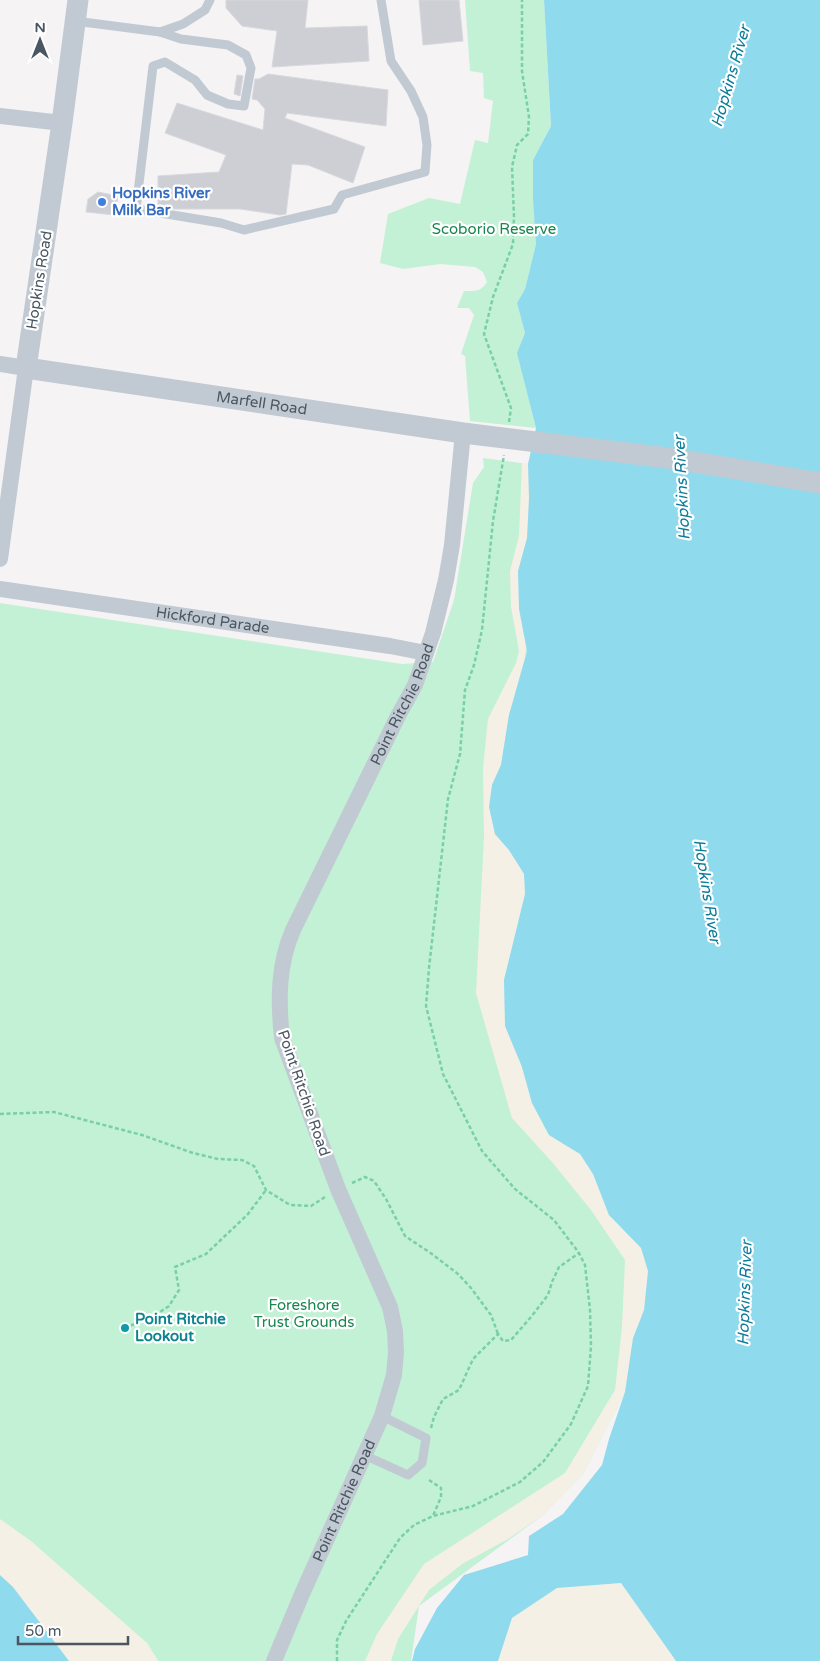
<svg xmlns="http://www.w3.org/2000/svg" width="820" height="1661" font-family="'Varela Round',sans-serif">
<rect width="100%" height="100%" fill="#f5f3f3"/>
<g fill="#c3f1d5">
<path d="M465,0H544L551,126L533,160L536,244L525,289L517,303L525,333L518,354L536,428L470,421L465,356L461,354L474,315L469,308H457L464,291C475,291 481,292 487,282L483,272L475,267L440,264L403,269L380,263L388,214L429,198L460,204L475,140L488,143L493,101L484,98L483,73L470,71Z"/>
<polygon points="483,458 528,464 519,609 527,651 523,665 505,1022 627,1246 625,1392 583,1474 543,1515 419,1606 411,1661 158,1661 147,1643 0,1533 0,603 402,664 433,662 454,600 473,483 484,467"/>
</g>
<g fill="#f5f0e5">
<polygon points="522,463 536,464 525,663 509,715 501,765 492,785 495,834 509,850 524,874 525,894 504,980 522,1067 532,1103 549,1135 580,1154 593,1174 609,1215 641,1248 648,1271 644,1310 633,1338 625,1392 583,1474 543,1515 508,1539 462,1564 429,1590 398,1639 391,1661 365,1661 377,1634 424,1564 565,1473 615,1390 622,1327 625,1260 591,1210 552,1162 512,1118 476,993 484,837 483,768 488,719 516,663 519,651 511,607 510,571 519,536"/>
<polygon points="0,1519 31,1541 147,1643 158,1661 69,1661 13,1587 0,1575"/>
<polygon points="621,1583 676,1661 498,1661 512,1618 557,1588"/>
</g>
<g fill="#90daee">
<polygon points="544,0 820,0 820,1661 676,1661 621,1583 557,1588 512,1618 498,1661 412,1661 415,1649 437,1608 464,1575 528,1555 529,1536 563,1514 602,1465 609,1439 625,1392 633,1338 644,1310 648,1271 641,1248 609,1215 593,1174 580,1154 549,1135 532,1103 522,1067 505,1026 504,980 525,894 524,874 509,850 495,834 489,807 492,785 501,765 509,715 527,651 519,609 518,571 527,538 529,498 528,464 536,428 517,353 525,333 517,303 525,289 536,244 533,199 533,160 551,126"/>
<polygon points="0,1575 13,1587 69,1661 0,1661"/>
</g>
<g fill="#cdcfd5" stroke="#d7d9de">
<polygon points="226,0 308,0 305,28 367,26 369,61 272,67 277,31 242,26 226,8"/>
<polygon points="419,0 459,0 463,41 423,45"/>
<polygon points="268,74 388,90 386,126 287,113 285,118 365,147 353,183 308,165 292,164 286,214 280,215 240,209 175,209 158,206 158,176 219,172 226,155 165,133 177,103 263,130 265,109 257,100 252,99 255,79 259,79"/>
<polygon points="237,75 243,76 240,96 234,94"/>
<polygon points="98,192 118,196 115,215 86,212 88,199"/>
</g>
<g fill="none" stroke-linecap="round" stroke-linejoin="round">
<g stroke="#7ad0a6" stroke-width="2.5" stroke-dasharray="4 2.5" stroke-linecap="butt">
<polyline points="509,422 511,408 484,334 493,297 513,244 514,217 512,167 517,145 528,134 529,117 522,71 522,0"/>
<polyline points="0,1114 54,1112 142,1135 193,1153 218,1159 242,1160 254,1166 266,1190 290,1205 311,1206 325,1197"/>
<polyline points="352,1183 365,1177 374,1181 386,1199 405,1236 432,1254 458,1274 471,1288 491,1315 498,1334"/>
<polyline points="125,1328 154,1316 169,1306 179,1290 175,1267 206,1254 248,1214 266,1190"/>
<polyline points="431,1428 434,1417 443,1399 459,1390 473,1359 498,1334 503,1341 511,1340 531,1317 548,1295 552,1282 559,1267 579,1253"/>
<polyline points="429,1480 441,1488 441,1497 433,1516"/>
<polyline points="337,1661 337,1640 346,1621 400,1538 414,1525 433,1516 473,1506 520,1482 543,1462 571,1424 588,1386 591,1346 590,1310 585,1265 579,1253 554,1220 515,1189 482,1151 443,1074 426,1006 429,968 448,799 460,754 465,690 474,665 482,630 493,521 504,455"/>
</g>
<g stroke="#c1cad2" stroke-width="9">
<polyline points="75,21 160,32 183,24 205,10 210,0"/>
<polyline points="160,32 181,39 228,45 246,55 251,68 244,106 228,104 207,95 195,80 165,62 153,66 136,209 221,223 244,230 334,209 342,195 425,172 427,145 423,117 411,91 391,61 381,0"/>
<polyline points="364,1455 408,1475 422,1463 426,1438 382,1416"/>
</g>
<g stroke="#c1cad2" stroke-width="16">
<polyline points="0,116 62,123"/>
<polyline points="0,364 26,368 0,559"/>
<path id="s1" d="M0,589L390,646L426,653"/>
<path id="s2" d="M274,1661L302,1594L382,1416L394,1375L396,1352L395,1331L390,1307L338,1189L282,1038C278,1001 278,964 293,930L398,716L415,685L433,633L446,580L452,545L463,433"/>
</g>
<path stroke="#c1cad2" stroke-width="21" id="s3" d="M78,0L62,123L26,368L463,433L676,459L820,483"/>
</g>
<circle fill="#3f7fe0" stroke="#fff" stroke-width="2" cx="102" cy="202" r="5"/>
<circle fill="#0f9aa8" stroke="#fff" stroke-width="2" cx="125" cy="1328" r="5"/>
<g text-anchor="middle" stroke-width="4.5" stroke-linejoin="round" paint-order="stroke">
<g font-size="15" font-weight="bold" fill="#366cbe" stroke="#fff" text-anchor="start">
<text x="112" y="198">Hopkins River<tspan x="112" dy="17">Milk Bar</tspan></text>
</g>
<g font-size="15" fill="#17864f" stroke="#fff">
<text x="494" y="234">Scoborio Reserve</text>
<text x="304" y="1310">Foreshore<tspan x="304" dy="17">Trust Grounds</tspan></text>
</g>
<g font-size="15" fill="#4a5661" stroke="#fff">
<text transform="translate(39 280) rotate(-81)" y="5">Hopkins Road</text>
<text dy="5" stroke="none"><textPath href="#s3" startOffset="610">Marfell Road</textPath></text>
<text dy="5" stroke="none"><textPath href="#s1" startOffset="215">Hickford Parade</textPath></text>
<text dy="5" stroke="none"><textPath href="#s2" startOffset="1030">Point Ritchie Road</textPath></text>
<text transform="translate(304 1093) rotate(71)" y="5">Point Ritchie Road</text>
<text dy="5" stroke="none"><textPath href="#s2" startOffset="175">Point Ritchie Road</textPath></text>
</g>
<g font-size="15" font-weight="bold" fill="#0d838f" stroke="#fff" text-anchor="start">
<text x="135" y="1324">Point Ritchie<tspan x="135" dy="17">Lookout</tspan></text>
</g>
<g font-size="16" font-style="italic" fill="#0c7c9b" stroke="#fff">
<text transform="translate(730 76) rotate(-74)" y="6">Hopkins River</text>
<text transform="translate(681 488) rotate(-93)" y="6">Hopkins River</text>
<text transform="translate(708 891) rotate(81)" y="6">Hopkins River</text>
<text transform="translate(744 1293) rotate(-88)" y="6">Hopkins River</text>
</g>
</g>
<g transform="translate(40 40)" stroke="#ffffff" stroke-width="4" paint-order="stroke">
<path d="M0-4L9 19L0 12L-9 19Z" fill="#4a5661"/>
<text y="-8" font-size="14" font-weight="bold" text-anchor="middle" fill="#4a5661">N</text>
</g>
<path d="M18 1636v8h110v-8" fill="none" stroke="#4a5661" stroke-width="2.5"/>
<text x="25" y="1636" font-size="15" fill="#4a5661" stroke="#ffffff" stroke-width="4" paint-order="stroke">50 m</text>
</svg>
